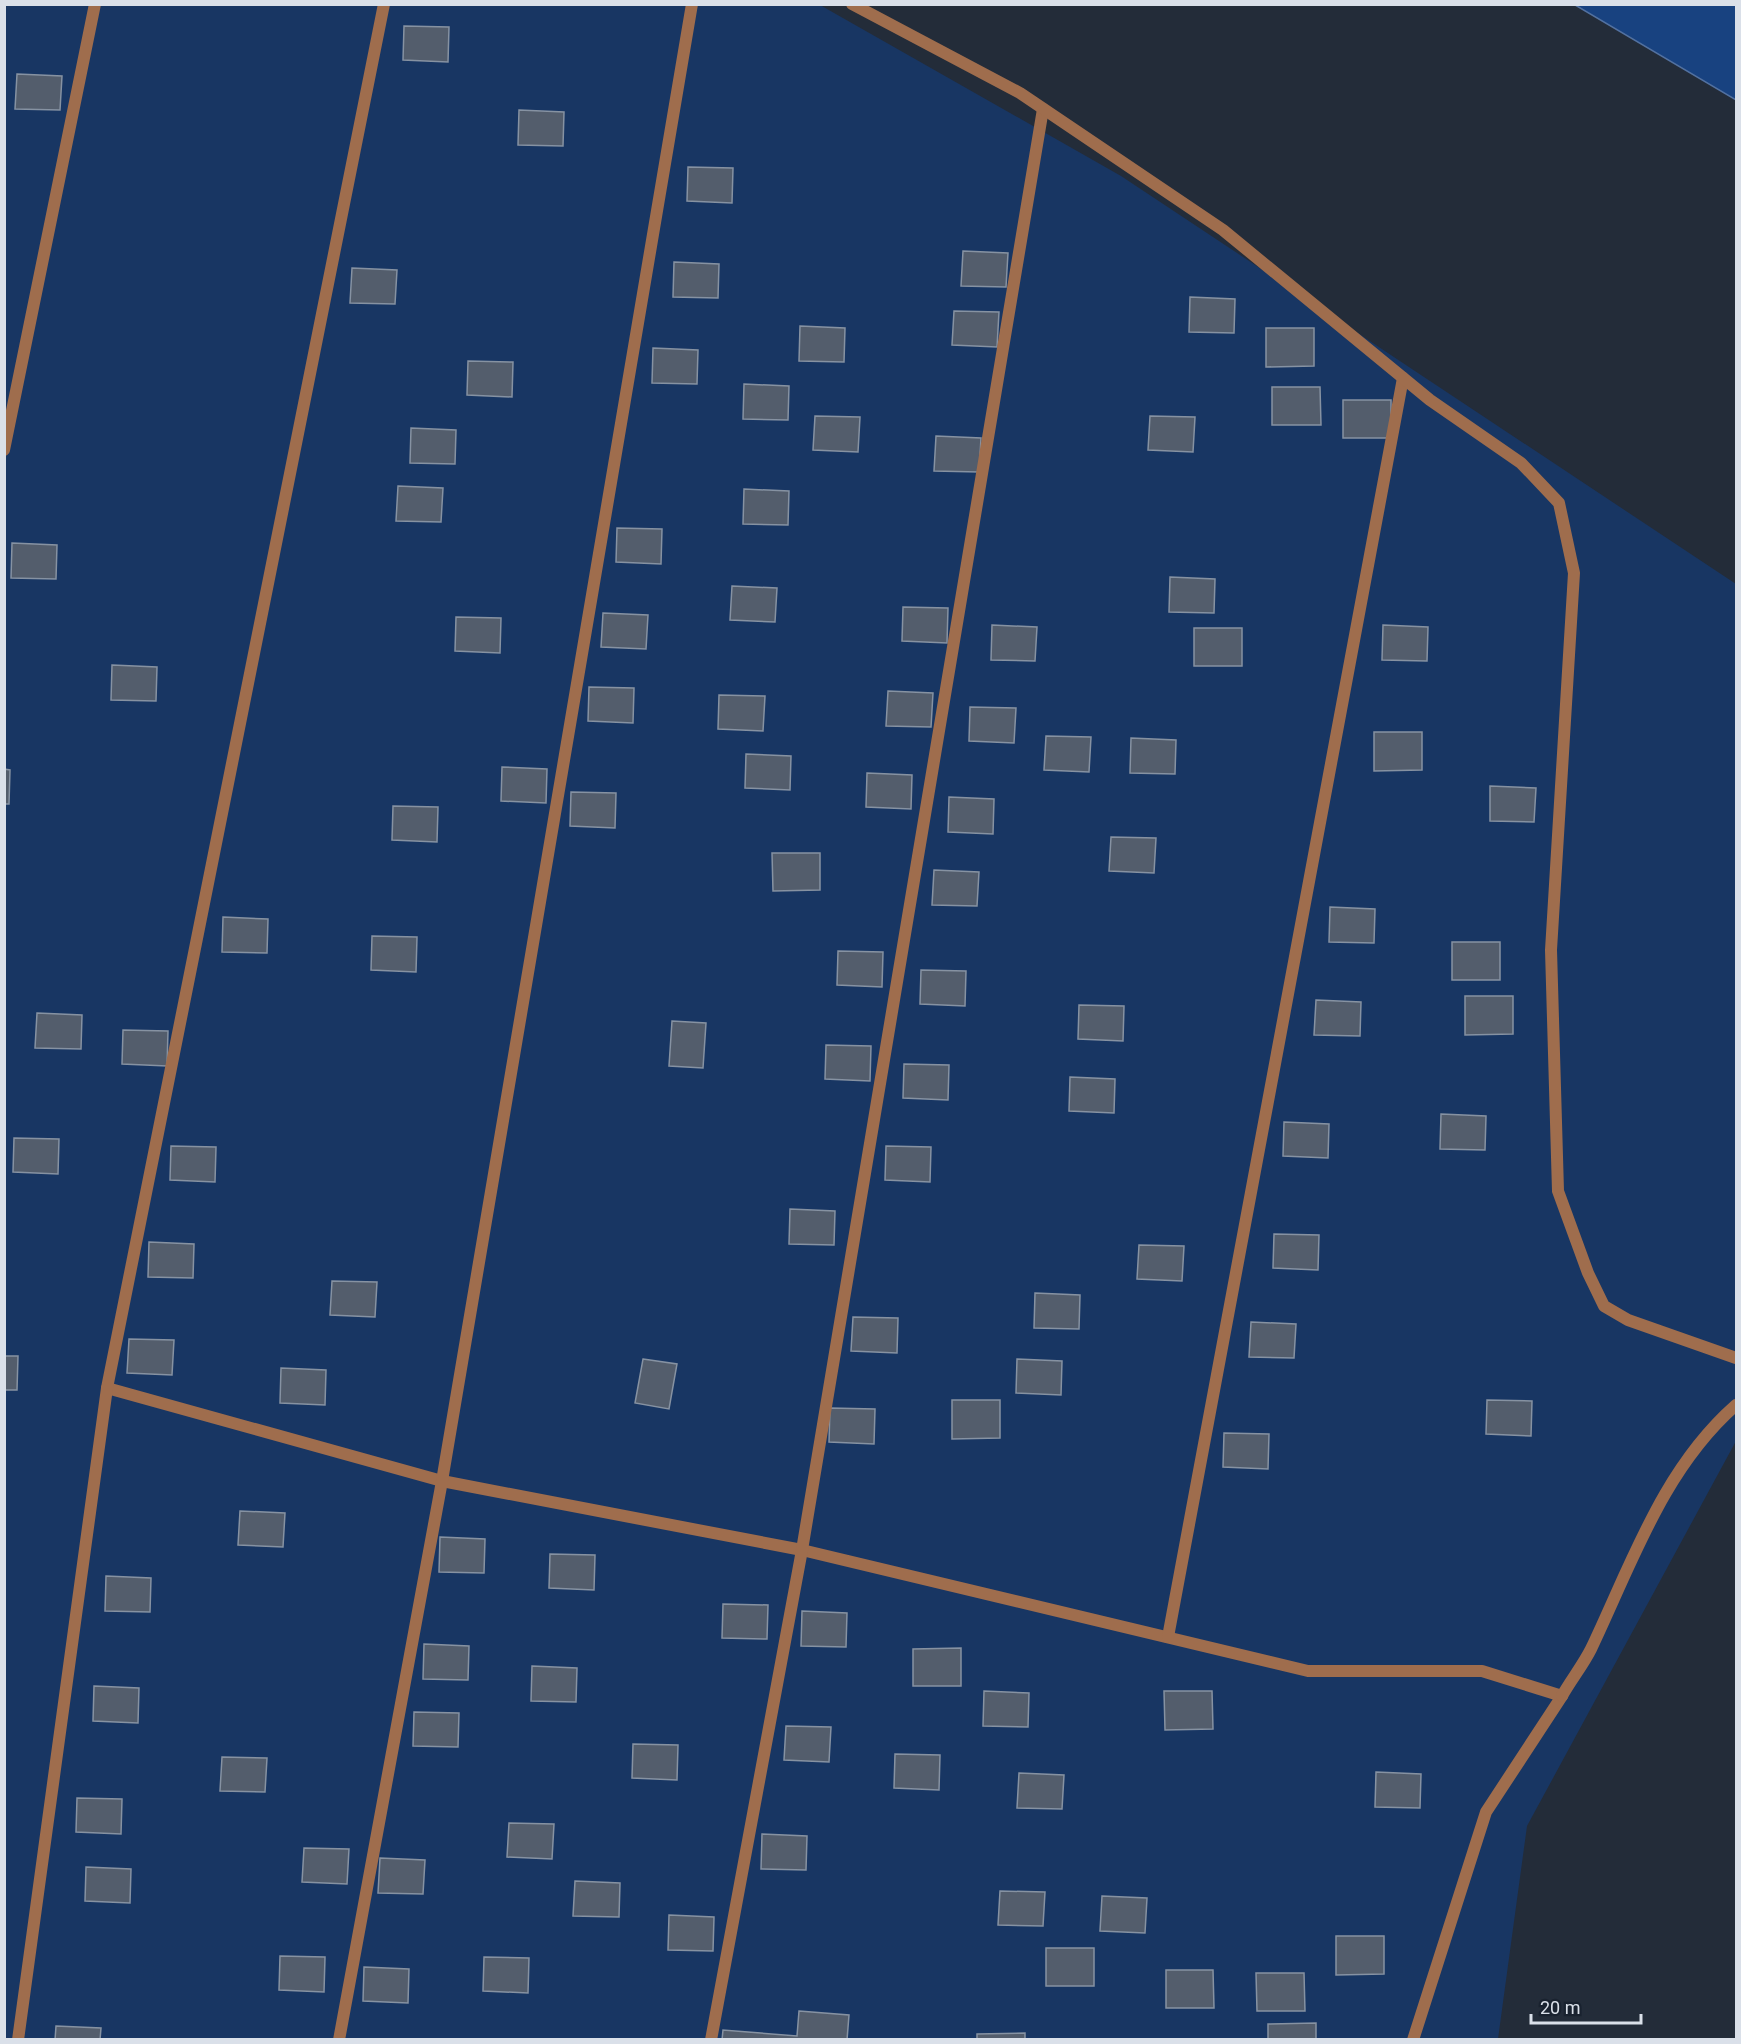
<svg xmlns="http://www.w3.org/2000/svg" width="1741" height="2044" font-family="Roboto,sans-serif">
<rect width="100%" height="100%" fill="#232c39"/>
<polygon fill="#183663" points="5,5 820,5 1121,176 1736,584 1736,1441 1527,1826 1498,2039 5,2040"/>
<polygon fill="#184280" stroke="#5271a0" stroke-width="1.5" points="1575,5 1736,5 1736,100"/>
<g fill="#535d6c" stroke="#8692a2" stroke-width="1.5">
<polygon points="404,26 449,27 448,62 403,60"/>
<polygon points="17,74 62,76 60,110 15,109"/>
<polygon points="519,110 564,112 563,146 518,145"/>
<polygon points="688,167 733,168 732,203 687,201"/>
<polygon points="963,251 1008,253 1006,287 961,286"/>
<polygon points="674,262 719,264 718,298 673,297"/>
<polygon points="352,268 397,270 395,304 350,303"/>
<polygon points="1190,297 1235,299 1234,333 1189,332"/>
<polygon points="954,311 999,312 997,347 952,345"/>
<polygon points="800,326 845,328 844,362 799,361"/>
<polygon points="1266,328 1314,328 1314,366 1266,367"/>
<polygon points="653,348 698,350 697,384 652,383"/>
<polygon points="468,361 513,362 512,397 467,395"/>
<polygon points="744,384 789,386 788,420 743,419"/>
<polygon points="1272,387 1320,387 1321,425 1272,425"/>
<rect x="1343" y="400" width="48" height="38"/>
<polygon points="815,416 860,417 858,452 813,450"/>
<polygon points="1150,416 1195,417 1193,452 1148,450"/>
<polygon points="411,428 456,430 455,464 410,463"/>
<polygon points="936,436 981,438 979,472 934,471"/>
<polygon points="398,486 443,488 441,522 396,521"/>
<polygon points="744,489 789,491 788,525 743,524"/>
<polygon points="617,528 662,529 661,564 616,562"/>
<polygon points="12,543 57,545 56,579 11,578"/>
<polygon points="1170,577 1215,579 1214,613 1169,612"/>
<polygon points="732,586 777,588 775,622 730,620"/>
<polygon points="903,607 948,608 947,643 902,641"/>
<polygon points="603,613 648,615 646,649 601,647"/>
<polygon points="456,617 501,618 500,653 455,651"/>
<polygon points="992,625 1037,627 1035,661 991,660"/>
<polygon points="1383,625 1428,627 1427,661 1382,660"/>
<rect x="1194" y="628" width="48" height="38"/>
<polygon points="112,665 157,667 156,701 111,700"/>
<polygon points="589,687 634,688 633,723 588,721"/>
<polygon points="888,691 933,693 931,727 886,726"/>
<polygon points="719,695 765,696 763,731 718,729"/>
<polygon points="970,707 1016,708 1014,743 969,741"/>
<polygon points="1374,732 1422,732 1422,770 1374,771"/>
<polygon points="1046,736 1091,737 1089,772 1044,770"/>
<polygon points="1131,738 1176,740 1175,774 1130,773"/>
<polygon points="746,754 791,756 790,790 745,788"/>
<polygon points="502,767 547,769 546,803 501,801"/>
<polygon points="4,769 10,770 9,804 4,804"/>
<polygon points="867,773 912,775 911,809 866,807"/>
<polygon points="1490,786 1536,788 1534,822 1490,821"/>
<polygon points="571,792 616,793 615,828 570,826"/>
<polygon points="949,797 994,799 993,834 948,832"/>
<polygon points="393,806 438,807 437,842 392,840"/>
<polygon points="1111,837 1156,838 1154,873 1109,871"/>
<polygon points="772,853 820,853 820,890 773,891"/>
<polygon points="934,870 979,872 977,906 932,905"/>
<polygon points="1330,907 1375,909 1374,943 1329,942"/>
<polygon points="223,917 268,919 267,953 222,952"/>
<polygon points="372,936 417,937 416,972 371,970"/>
<rect x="1452" y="942" width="48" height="38"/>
<polygon points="838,951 883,952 882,987 837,985"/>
<polygon points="921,970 966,971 965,1006 920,1004"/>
<polygon points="1465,996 1513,996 1513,1034 1465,1035"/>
<polygon points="1316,1000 1361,1002 1360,1036 1314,1035"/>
<polygon points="1079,1005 1124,1006 1123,1041 1078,1039"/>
<polygon points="37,1013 82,1015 81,1049 35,1048"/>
<polygon points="672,1021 706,1023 703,1068 669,1066"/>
<polygon points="123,1030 168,1031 167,1066 122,1064"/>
<polygon points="826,1045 871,1046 870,1081 825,1079"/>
<polygon points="904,1064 949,1065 948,1100 903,1098"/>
<polygon points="1070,1077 1115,1079 1114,1113 1069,1111"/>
<polygon points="1441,1114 1486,1116 1485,1150 1440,1149"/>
<polygon points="1284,1122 1329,1124 1328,1158 1283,1156"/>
<polygon points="14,1138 59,1139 58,1174 13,1172"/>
<polygon points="171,1146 216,1147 215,1182 170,1180"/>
<polygon points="886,1146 931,1147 930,1182 885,1180"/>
<polygon points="790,1209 835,1211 834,1245 789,1244"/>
<polygon points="1274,1234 1319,1235 1318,1270 1273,1268"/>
<polygon points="149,1242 194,1244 193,1278 148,1277"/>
<polygon points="1139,1245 1184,1246 1182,1281 1137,1279"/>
<polygon points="332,1281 377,1282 375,1317 330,1315"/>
<polygon points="1035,1293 1080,1295 1079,1329 1034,1328"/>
<polygon points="853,1317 898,1318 897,1353 851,1351"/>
<polygon points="1251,1322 1296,1324 1294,1358 1249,1357"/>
<polygon points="129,1339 174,1340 172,1375 127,1373"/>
<polygon points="4,1356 18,1356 17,1390 4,1390"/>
<polygon points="643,1359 677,1364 669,1409 635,1403"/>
<polygon points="1017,1359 1062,1361 1061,1395 1016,1393"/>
<polygon points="281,1368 326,1370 325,1405 280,1403"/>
<polygon points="952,1400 1000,1400 1000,1438 952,1439"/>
<polygon points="1487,1400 1532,1401 1531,1436 1486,1434"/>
<polygon points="830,1408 875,1409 874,1444 829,1442"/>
<polygon points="1224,1433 1269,1434 1268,1469 1223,1467"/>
<polygon points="240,1511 285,1513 283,1547 238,1545"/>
<polygon points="440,1537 485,1539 484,1573 439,1572"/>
<polygon points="550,1554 595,1555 594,1590 549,1588"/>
<polygon points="106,1576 151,1578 150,1612 105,1611"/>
<polygon points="723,1604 768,1605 767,1639 722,1638"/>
<polygon points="802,1611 847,1613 846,1647 801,1646"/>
<polygon points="424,1644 469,1646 468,1680 423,1679"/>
<polygon points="961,1648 961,1686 913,1686 913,1649"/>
<polygon points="532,1666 577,1668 576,1702 531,1701"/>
<polygon points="94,1686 139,1688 138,1723 93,1721"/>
<polygon points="984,1691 1029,1693 1028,1727 983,1726"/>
<polygon points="1164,1691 1212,1691 1213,1729 1165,1730"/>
<polygon points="414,1712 459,1713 458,1747 413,1746"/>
<polygon points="786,1726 831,1727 829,1762 784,1760"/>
<polygon points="633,1744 678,1745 677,1780 632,1778"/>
<polygon points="895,1754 940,1755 939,1790 894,1788"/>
<polygon points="222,1757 267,1758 265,1792 220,1791"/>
<polygon points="1376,1772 1421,1774 1420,1808 1375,1807"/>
<polygon points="1019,1773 1064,1775 1062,1809 1017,1808"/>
<polygon points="77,1798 122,1799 121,1834 76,1832"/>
<polygon points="509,1823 554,1824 552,1859 507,1857"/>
<polygon points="762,1834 807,1836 806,1870 761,1869"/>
<polygon points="304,1848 349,1849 347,1884 302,1882"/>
<polygon points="380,1858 425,1860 423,1894 378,1893"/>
<polygon points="86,1867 131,1869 130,1903 85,1901"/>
<polygon points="575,1881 620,1883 619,1917 573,1916"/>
<polygon points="1000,1891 1045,1892 1043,1926 998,1925"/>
<polygon points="1102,1896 1147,1898 1145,1933 1100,1931"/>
<polygon points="669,1915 714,1917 713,1951 668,1950"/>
<polygon points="1336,1936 1384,1936 1384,1974 1336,1975"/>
<rect x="1046" y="1948" width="48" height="38"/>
<polygon points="280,1956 325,1957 324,1992 279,1990"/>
<polygon points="484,1957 529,1958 528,1993 483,1991"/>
<polygon points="364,1967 409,1969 408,2003 363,2001"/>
<polygon points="1166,1970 1213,1970 1214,2008 1166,2008"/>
<polygon points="1256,1973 1304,1973 1305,2011 1257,2011"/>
<polygon points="799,2011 849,2015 847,2040 722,2040 723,2030 797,2036"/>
<polygon points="1316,2023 1316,2040 1268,2040 1268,2024"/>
<polygon points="56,2026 101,2028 100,2040 55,2040"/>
<polygon points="1025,2033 1025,2040 977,2040 977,2034"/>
</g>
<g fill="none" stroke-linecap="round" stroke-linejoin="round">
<g stroke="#9f6d4d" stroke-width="12">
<polyline points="4,450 95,4"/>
<polyline points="107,1388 442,1481 802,1550 1308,1671 1482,1671 1562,1696 1486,1812 1413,2040"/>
<polyline points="1168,1637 1403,378"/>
<polyline points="18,2040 107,1388 384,4"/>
<polyline points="339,2040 442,1481 692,4"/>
<polyline points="711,2040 802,1550 1043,109"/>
</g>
<g stroke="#9f6d4d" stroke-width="12">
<polyline points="852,4 1020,93 1223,230 1430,400 1521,463 1559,503 1574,573 1551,950 1558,1191 1588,1273 1604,1306 1628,1320 1736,1358"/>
<path d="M1562,1696C1571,1680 1583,1665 1591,1649C1632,1563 1663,1469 1736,1405"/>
</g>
</g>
<rect width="1741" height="2044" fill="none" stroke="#dae0e9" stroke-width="12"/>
<path d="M1531 2014v9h110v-9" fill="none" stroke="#dae0e9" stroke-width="3"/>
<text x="1540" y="2014" font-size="18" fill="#dae0e9" stroke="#19222f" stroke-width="4.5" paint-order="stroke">20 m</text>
</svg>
